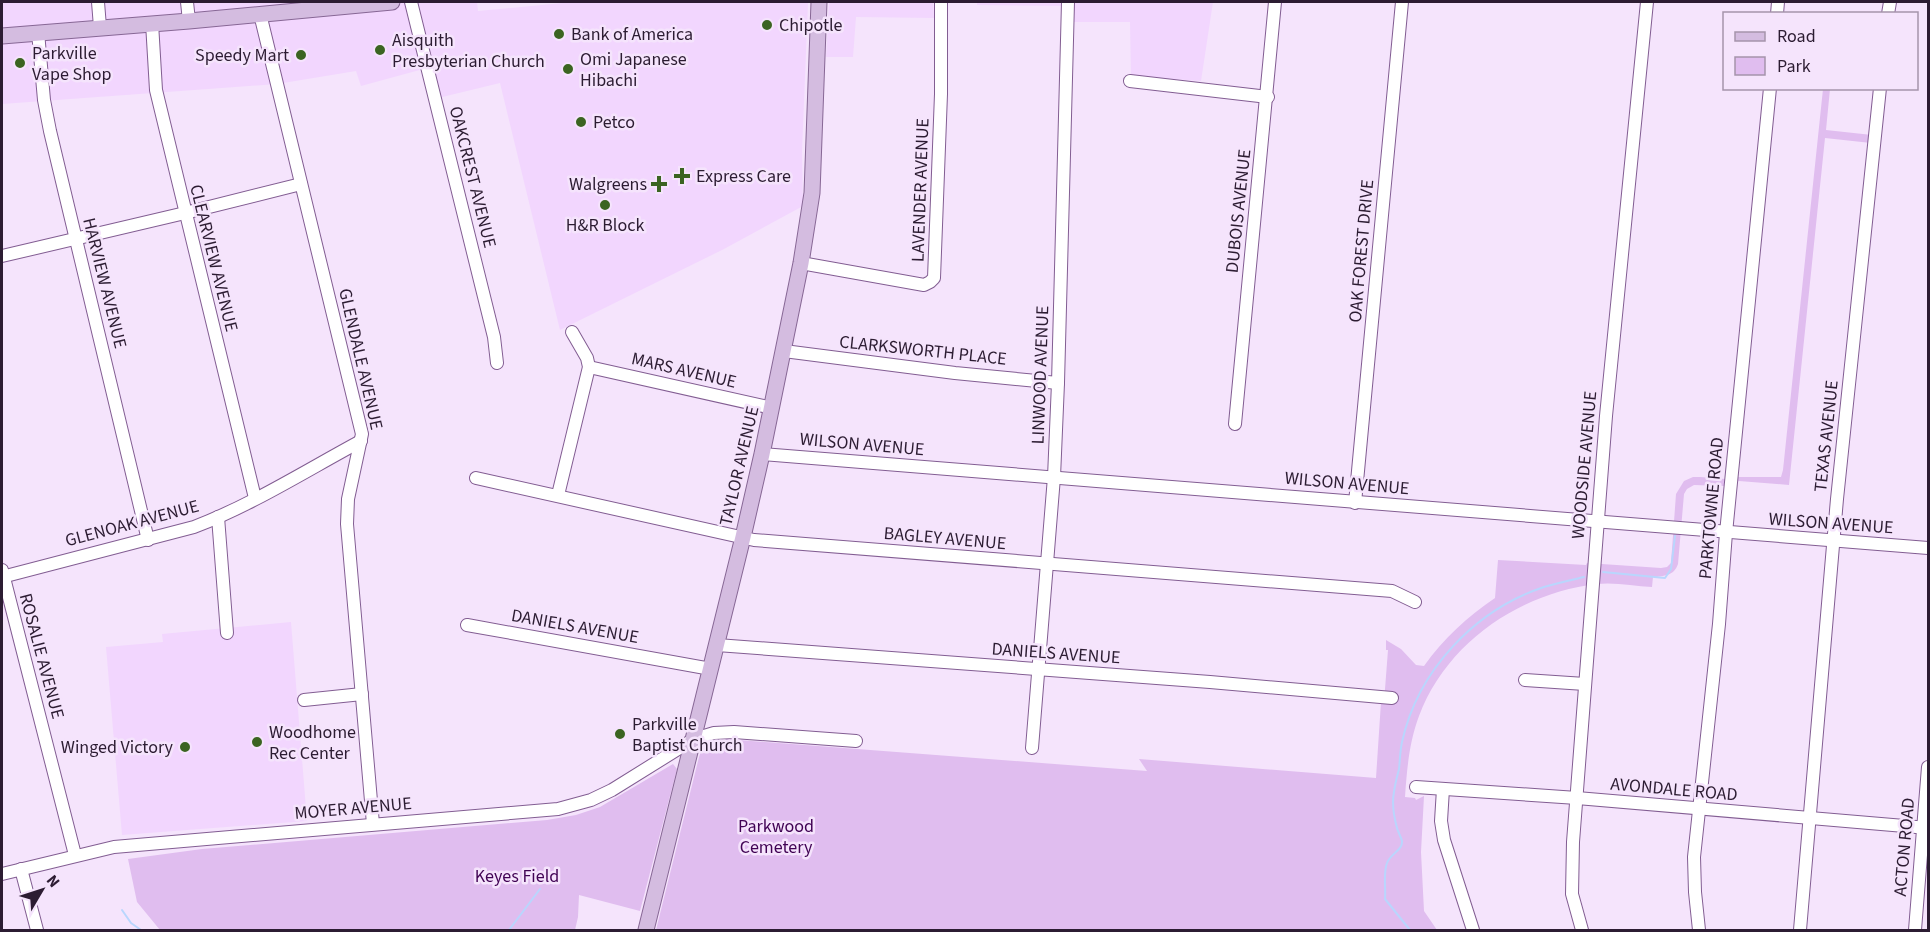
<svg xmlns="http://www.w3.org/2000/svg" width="1930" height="932" font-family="'Source Sans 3',sans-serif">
<rect width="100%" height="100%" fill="#f5e4fc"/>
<g fill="#f2d6fe">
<polygon points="2,2 477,2 478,11 573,2 808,2 802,151 803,206 724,249 560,330 500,83 434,99 427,68 361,86 356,71 277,84 2,104"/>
<polygon points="829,2 933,2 934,18 856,17 853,57 826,57"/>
<polygon points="977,2 1213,2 1201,81 1131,76 1130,22 1074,22 1073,6 977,5"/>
<polygon points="291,622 307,821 122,835 106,647 163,642 162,634"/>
</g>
<g fill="#e0bdef">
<path d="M1823,89H1830L1826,130L1872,135L1871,143L1825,138L1789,485L1739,481L1724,486L1694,485L1687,489L1684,494L1678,564C1674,576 1664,576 1653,577L1652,587C1634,586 1615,582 1597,584C1520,593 1447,642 1419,716C1409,743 1407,769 1405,797L1415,798L1416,800L1424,796L1421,852L1424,911L1437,930H656L699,757L701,751L725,739L1147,771L1139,759L1376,778L1381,702H1384L1388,650H1386V640L1401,649L1416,665L1424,666C1444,638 1467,617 1495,598L1498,560L1586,565L1587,563L1661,568L1667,567L1671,563L1676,494L1684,481L1693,477H1700L1725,479L1739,477H1781L1783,470Z"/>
<polygon points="673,764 677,769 640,911 579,895 578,917 575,930 160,930 137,902 128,859 202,849 547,820 576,815 600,807"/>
</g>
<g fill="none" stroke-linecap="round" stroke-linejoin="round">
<g stroke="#b9d6fd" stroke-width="2">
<polyline points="1603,572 1665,578 1671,569 1675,536"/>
<polyline points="122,910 131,923 141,930"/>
<polyline points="509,930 540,889"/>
<path d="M1410,930L1385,899C1386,888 1383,873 1387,863C1390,854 1403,850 1402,841C1401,837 1398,832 1397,828C1394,817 1392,802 1394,792C1395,784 1397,777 1399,769C1400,760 1400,751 1402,742C1418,670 1475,610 1544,587C1557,583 1571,580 1584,577"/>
</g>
<g stroke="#825d92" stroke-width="14">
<g id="minor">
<polyline points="98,2 100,27"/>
<polyline points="187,2 189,21"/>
<polyline points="411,2 494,337 497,363"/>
<polyline points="260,14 362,434 348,499 347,524 373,824"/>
<polyline points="1777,14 1778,2"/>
<polyline points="1888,14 1890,2"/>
<polyline points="152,23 156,90 255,498"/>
<polyline points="38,32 44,100 50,131 148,540"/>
<polyline points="1130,81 1268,97"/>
<polyline points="2,256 185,213 301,184"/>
<polyline points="801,263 924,285 930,282 934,278 941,94 941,2"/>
<polyline points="784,351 955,373 1058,383"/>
<polyline points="589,367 772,408"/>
<polyline points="1235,424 1275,2"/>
<path d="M762,454C1151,483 1539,519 1928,548"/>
<polyline points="476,478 754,540 1392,591 1415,602"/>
<polyline points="558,495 589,367 587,358 572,332"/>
<polyline points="1355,503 1402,2"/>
<polyline points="218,517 227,633"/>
<polyline points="2,570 75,855"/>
<path d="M2,577L194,527C252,505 307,470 361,441"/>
<polyline points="467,625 711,669"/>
<polyline points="717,645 1210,682 1392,698"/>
<polyline points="1525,680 1585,684"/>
<polyline points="304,700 362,694"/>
<polyline points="1032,748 1054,477 1058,383 1068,2"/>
<polyline points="1416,787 1577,798 1928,828"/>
<polyline points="1443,789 1441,821 1444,840 1473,930"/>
<polyline points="21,869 37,930"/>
<polyline points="2,874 114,847 558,809 591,800 612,790 694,739 714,733 734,732 856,741"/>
<polyline points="1582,930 1572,894 1573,842 1606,416 1647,2"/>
<polyline points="1699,930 1695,892 1694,857 1719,624 1726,533 1770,88"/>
<polyline points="1800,930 1837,499 1880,88"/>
<polyline points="1915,930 1928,767"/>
</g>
</g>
<g stroke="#876795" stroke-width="17">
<g id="major">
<polyline points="2,36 189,21 392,2"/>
<polyline points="646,930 743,537 762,454 801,263 812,193 819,2"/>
</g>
</g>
<use href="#minor" stroke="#fff" stroke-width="12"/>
<use href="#major" stroke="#d4bce0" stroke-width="15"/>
</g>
<g fill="#3b6421" stroke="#f5e4fc" stroke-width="2">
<circle cx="767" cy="25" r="6"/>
<circle cx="559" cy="34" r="6"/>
<circle cx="380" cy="50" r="6"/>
<circle cx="301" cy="55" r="6"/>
<circle cx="20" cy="63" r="6"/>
<circle cx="568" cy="69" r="6"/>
<circle cx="581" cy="122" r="6"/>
<path d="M679 167h6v6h6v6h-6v6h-6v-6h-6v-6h6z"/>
<path d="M656 175h6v6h6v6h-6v6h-6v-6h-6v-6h6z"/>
<circle cx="605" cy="205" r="6"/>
<circle cx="620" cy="734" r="6"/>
<circle cx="257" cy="742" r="6"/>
<circle cx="185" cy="747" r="6"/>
</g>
<g text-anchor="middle" stroke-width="5" stroke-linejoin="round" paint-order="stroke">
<g font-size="18" fill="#2c1c32" stroke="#f5e4fc" text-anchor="start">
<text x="779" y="31">Chipotle</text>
<text x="571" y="40">Bank of America</text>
<text x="392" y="46">Aisquith<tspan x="392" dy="21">Presbyterian Church</tspan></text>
<text x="32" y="59">Parkville<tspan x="32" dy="21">Vape Shop</tspan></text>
<text x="289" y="61" text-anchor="end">Speedy Mart</text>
<text x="580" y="65">Omi Japanese<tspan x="580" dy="21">Hibachi</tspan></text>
<text x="593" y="128">Petco</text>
<text x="696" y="182">Express Care</text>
<text x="647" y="190" text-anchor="end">Walgreens</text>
<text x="605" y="231" text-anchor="middle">H&amp;R Block</text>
<text x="632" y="730">Parkville<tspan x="632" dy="21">Baptist Church</tspan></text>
<text x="269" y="738">Woodhome<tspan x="269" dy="21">Rec Center</tspan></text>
<text x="173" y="753" text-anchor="end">Winged Victory</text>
</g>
<g font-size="18" fill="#2c1c32" stroke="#f5e4fc">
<text transform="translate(473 177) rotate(76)" y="6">OAKCREST AVENUE</text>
<text transform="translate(920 190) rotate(-88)" y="6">LAVENDER AVENUE</text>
<text transform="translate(1238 211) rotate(-84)" y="6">DUBOIS AVENUE</text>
<text transform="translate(1361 251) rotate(-85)" y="6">OAK FOREST DRIVE</text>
<text transform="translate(214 258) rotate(76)" y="6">CLEARVIEW AVENUE</text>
<text transform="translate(105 283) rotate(76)" y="6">HARVIEW AVENUE</text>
<text transform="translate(923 350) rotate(6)" y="6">CLARKSWORTH PLACE</text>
<text transform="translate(361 359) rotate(77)" y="6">GLENDALE AVENUE</text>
<text transform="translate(684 370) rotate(13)" y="6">MARS AVENUE</text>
<text transform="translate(1040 375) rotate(-88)" y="6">LINWOOD AVENUE</text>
<text transform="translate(1826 436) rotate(-84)" y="6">TEXAS AVENUE</text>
<text transform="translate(862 444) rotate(5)" y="6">WILSON AVENUE</text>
<text transform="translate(1584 465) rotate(-85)" y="6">WOODSIDE AVENUE</text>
<text transform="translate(739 466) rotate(-77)" y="6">TAYLOR AVENUE</text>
<text transform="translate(1347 483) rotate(5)" y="6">WILSON AVENUE</text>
<text transform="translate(1711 508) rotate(-85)" y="6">PARKTOWNE ROAD</text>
<text transform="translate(132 523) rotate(-15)" y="6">GLENOAK AVENUE</text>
<text transform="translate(1831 523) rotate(4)" y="6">WILSON AVENUE</text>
<text transform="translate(945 538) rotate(5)" y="6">BAGLEY AVENUE</text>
<text transform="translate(575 626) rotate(10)" y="6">DANIELS AVENUE</text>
<text transform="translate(1056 653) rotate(4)" y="6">DANIELS AVENUE</text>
<text transform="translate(42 656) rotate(75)" y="6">ROSALIE AVENUE</text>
<text transform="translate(1674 789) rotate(5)" y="6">AVONDALE ROAD</text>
<text transform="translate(353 808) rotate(-5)" y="6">MOYER AVENUE</text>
<text transform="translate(1904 847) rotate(-85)" y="6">ACTON ROAD</text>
</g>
<g font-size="18" fill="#410354" stroke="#f5e4fc">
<text x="776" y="832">Parkwood<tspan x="776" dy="21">Cemetery</tspan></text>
<text x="517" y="882">Keyes Field</text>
</g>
</g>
<rect width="1930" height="932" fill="none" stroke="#2c1c32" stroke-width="6"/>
<rect x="1723" y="12" width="195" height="78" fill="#f5e4fc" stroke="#a594ab" stroke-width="1.5"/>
<rect x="1735" y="32" width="30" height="9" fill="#d4bce0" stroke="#a594ab" stroke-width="1.5"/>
<text x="1777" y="42" font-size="18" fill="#2c1c32">Road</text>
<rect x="1735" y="57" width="30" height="18" fill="#e0bdef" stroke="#a594ab" stroke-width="1.5"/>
<text x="1777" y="72" font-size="18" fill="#2c1c32">Park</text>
<g transform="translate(42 890) rotate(51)" stroke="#f5e4fc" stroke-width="4.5" paint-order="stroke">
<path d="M0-4.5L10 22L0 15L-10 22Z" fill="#2c1c32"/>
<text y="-9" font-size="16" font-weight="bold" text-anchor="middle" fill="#2c1c32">N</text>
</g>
</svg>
